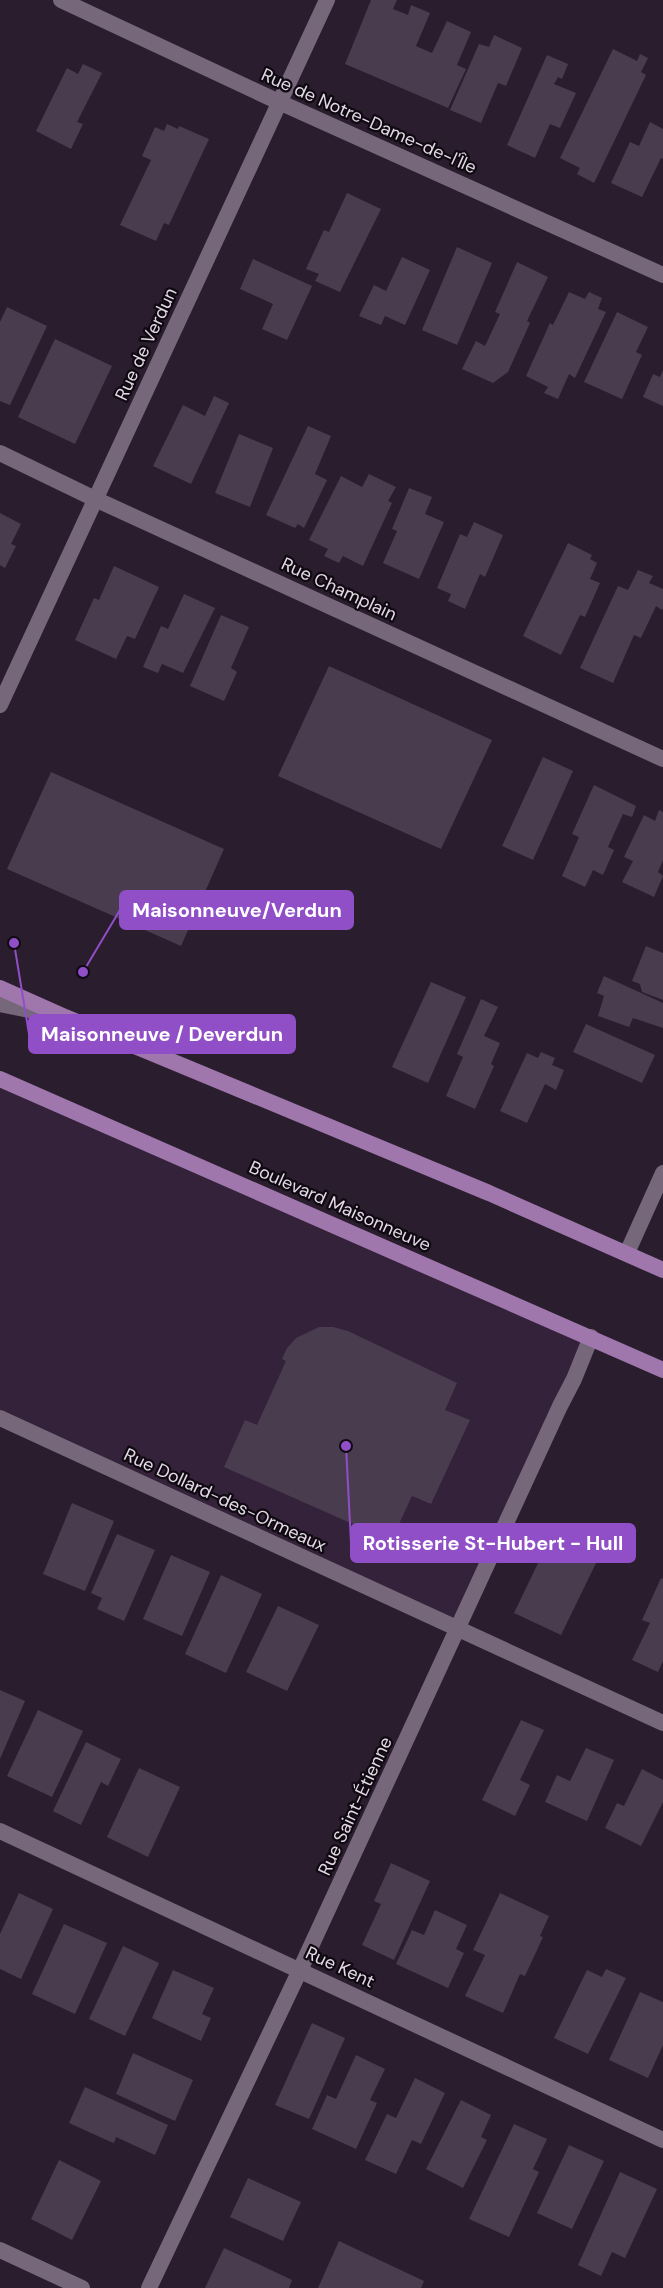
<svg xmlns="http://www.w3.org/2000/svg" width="663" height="2288" font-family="'DM Sans',sans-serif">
<rect width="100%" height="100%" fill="#291d2e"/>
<polygon fill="#332239" points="0,1079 591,1337 459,1628 0,1418"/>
<g fill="#4a3c4f">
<polygon points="371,0 397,0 393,9 408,15 411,5 430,13 416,46 432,53 447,21 471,32 457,65 466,69 448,108 345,64"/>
<polygon points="494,35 522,48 506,86 498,83 481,123 450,110 479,44 489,47"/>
<polygon points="613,49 637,61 640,54 648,58 641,72 646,75 594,183 577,174 580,168 560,158"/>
<polygon points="547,55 568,64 562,79 558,77 554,84 576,93 560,128 550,124 535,158 507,145"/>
<polygon points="83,64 102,73 77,122 83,124 71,149 36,131 67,68 78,74"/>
<polygon points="650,122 663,129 663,159 661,158 642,197 611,183 630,142 639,146"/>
<polygon points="167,124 178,129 179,126 209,139 169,225 164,223 156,241 120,225 151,160 142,156 155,127 164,131"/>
<polygon points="347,193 381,209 340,292 315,281 319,274 306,269 324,230 329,232"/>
<polygon points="457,247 492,263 457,345 422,330"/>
<polygon points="402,257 430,270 405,325 385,316 381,325 359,316 374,285 386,291"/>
<polygon points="253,259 312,286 287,340 262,329 273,304 240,289"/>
<polygon points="517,262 548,277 527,321 530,323 508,372 493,383 462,369 476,341 485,346 500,314 495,312"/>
<polygon points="569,292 585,299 589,292 602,298 598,309 606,312 575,378 569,374 558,399 544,393 548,387 526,376 550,323 553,325"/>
<polygon points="7,307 47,326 10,405 0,401 0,322"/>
<polygon points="617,312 648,327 636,352 642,355 622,399 584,382"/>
<polygon points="55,339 112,366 75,444 18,417"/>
<polygon points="663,370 663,406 643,397 653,374 660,377"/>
<polygon points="214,396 229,403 191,484 153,466 183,405 205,416"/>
<polygon points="308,426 331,436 315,474 327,480 304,528 298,524 295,528 266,515"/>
<polygon points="239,434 273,448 250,507 215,493"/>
<polygon points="369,474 396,487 388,501 392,503 363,566 343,556 339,563 324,556 328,549 309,540 341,476 362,487"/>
<polygon points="409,488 432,497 425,514 444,522 419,579 383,563 397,531 392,529"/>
<polygon points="0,513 21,524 11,544 16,546 5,568 0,565"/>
<polygon points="474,522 503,535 485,577 480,574 465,609 448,601 451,594 437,588 460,534 467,537"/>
<polygon points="568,543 592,555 590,559 597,563 590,579 600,583 585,617 580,615 561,655 523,636"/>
<polygon points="114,566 159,587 135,639 127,636 116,659 75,640 94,598 99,600"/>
<polygon points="638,570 653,576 649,583 663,589 663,608 662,610 656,606 641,638 634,635 613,683 580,668 618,586 628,590"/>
<polygon points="184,594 215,608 183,673 162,664 158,673 143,667 161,626 168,629"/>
<polygon points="221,615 249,627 231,668 237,672 224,701 190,686"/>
<polygon points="329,666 492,740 441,849 278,776"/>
<polygon points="543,757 573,771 533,860 502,846"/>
<polygon points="51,772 224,849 181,946 7,869"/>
<polygon points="594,785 636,806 632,817 623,814 608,847 614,850 603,875 593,870 585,887 562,876 579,837 572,834"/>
<polygon points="659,810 663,812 663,860 658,872 663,876 654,897 622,882 633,861 624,857 644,815 655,821"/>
<polygon points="646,946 663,953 663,1000 642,992 640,984 632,981"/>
<polygon points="604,976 663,1003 663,1028 633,1018 629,1027 598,1016 604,996 597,993"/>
<polygon points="431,982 466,997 428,1083 392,1067"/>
<polygon points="481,999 498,1007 484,1036 500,1043 491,1064 494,1066 475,1109 446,1096 463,1057 457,1054"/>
<polygon points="586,1024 655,1055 642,1083 573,1052"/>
<polygon points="541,1052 555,1058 552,1065 564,1070 556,1090 545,1084 527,1123 500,1111 527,1053 538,1058"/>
<polygon points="319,1327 333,1327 348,1331 457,1383 445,1410 470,1420 431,1504 412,1496 391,1541 224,1467 245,1420 257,1425 286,1361 282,1359 287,1348 296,1338"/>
<polygon points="72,1503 114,1521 85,1591 43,1574"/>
<polygon points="117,1534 155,1550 124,1621 97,1609 102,1598 91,1593"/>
<polygon points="552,1534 599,1557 561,1635 514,1613"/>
<polygon points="171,1555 210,1572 182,1636 143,1619"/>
<polygon points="221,1575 262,1594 226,1673 185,1654"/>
<polygon points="661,1578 663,1579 663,1661 658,1672 632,1660 650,1623 642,1620"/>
<polygon points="278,1606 319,1625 287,1691 246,1672"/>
<polygon points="0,1690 25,1701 0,1759"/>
<polygon points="38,1710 83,1731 52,1797 7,1776"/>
<polygon points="521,1720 544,1730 520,1780 530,1785 515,1816 482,1800"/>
<polygon points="86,1742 121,1759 108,1786 101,1782 81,1825 53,1811"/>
<polygon points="586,1748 614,1760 587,1821 545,1802 557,1775 570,1781"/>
<polygon points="139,1768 180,1787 148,1857 107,1837"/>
<polygon points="642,1769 663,1780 663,1802 641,1846 605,1828 617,1803 624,1806"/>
<polygon points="391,1863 430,1881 394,1960 362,1945 381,1904 374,1901"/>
<polygon points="19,1893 53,1909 21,1979 0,1969 0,1934"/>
<polygon points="500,1893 549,1916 540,1936 543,1937 525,1976 520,1974 503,2013 465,1996 485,1955 473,1950"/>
<polygon points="435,1910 467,1925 456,1949 464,1953 448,1988 396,1964 412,1930 424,1935"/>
<polygon points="64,1924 107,1943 75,2014 32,1994"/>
<polygon points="123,1946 159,1963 125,2036 89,2019"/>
<polygon points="606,1969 626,1978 588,2054 554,2038 587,1970 602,1977"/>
<polygon points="173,1970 214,1988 202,2014 211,2018 201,2041 152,2018"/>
<polygon points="640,1992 663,2002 663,2045 648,2078 609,2060"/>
<polygon points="312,2023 345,2038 309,2119 275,2105"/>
<polygon points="133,2053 193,2080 175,2121 116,2094"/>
<polygon points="356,2055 385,2069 370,2100 377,2103 356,2149 312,2129 327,2095 336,2099"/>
<polygon points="415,2078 445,2093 421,2144 412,2140 396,2174 365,2160 387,2114 396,2118"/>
<polygon points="85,2087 168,2125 155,2155 116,2137 114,2143 111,2142 69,2123"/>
<polygon points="461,2100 491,2115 481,2137 487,2140 463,2188 426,2169"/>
<polygon points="514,2124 547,2139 533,2169 539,2172 509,2237 469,2219"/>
<polygon points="569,2145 604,2161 572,2229 537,2213"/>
<polygon points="59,2160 101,2181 72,2240 31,2219"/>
<polygon points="620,2172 657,2189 625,2258 612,2252 601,2276 578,2265"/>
<polygon points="248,2178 301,2202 283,2241 230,2217"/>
<polygon points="339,2241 424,2281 421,2288 318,2288"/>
<polygon points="224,2248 292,2280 289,2288 205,2288"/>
</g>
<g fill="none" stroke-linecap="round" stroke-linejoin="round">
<g stroke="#76677b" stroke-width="16">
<polyline points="61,0 279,102 663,275"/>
<polyline points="0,453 95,499 663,759"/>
<polyline points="0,705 327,0"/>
<polyline points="0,1004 49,1014"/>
<polyline points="627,1253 663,1173"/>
<polyline points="0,1418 663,1723"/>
<polyline points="0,1831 663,2140"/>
<polyline points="0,2250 82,2288"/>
<polyline points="149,2288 300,1970 560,1406 574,1379 591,1337"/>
</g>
<g stroke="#9f77ac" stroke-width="16">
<polyline points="0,988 65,1017 489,1193 663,1270"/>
<polyline points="0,1079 663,1370"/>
</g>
</g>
<g text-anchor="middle" stroke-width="4.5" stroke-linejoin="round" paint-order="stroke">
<g font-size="18" fill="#e3dae6" stroke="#0f0911">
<text transform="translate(369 121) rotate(24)" y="6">Rue de Notre-Dame-de-l'Île</text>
<text transform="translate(146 344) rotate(-65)" y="6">Rue de Verdun</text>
<text transform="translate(339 589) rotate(25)" y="6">Rue Champlain</text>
<text transform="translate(340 1206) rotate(24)" y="6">Boulevard Maisonneuve</text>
<text transform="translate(225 1500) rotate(25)" y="6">Rue Dollard-des-Ormeaux</text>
<text transform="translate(355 1806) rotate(-65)" y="6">Rue Saint-Étienne</text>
<text transform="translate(340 1967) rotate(25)" y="6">Rue Kent</text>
</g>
</g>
<path fill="none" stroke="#904fc7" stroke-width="2" d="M83 972L120 910M14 943L29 1034M346 1446L351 1543"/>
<g fill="#904fc7" stroke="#0f0911" stroke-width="2">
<circle cx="83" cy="972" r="6"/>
<circle cx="14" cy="943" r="6"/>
<circle cx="346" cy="1446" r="6"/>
</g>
<g fill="#904fc7" stroke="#904fc7" stroke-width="2">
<rect x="120" y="891" width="233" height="38" rx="6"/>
<rect x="29" y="1015" width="266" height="38" rx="6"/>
<rect x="351" y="1524" width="284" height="38" rx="6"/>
</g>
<g font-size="20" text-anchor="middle" font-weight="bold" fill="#fff">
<text x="237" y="917">Maisonneuve/Verdun</text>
<text x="162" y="1041">Maisonneuve / Deverdun</text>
<text x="493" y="1550">Rotisserie St-Hubert - Hull</text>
</g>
</svg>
